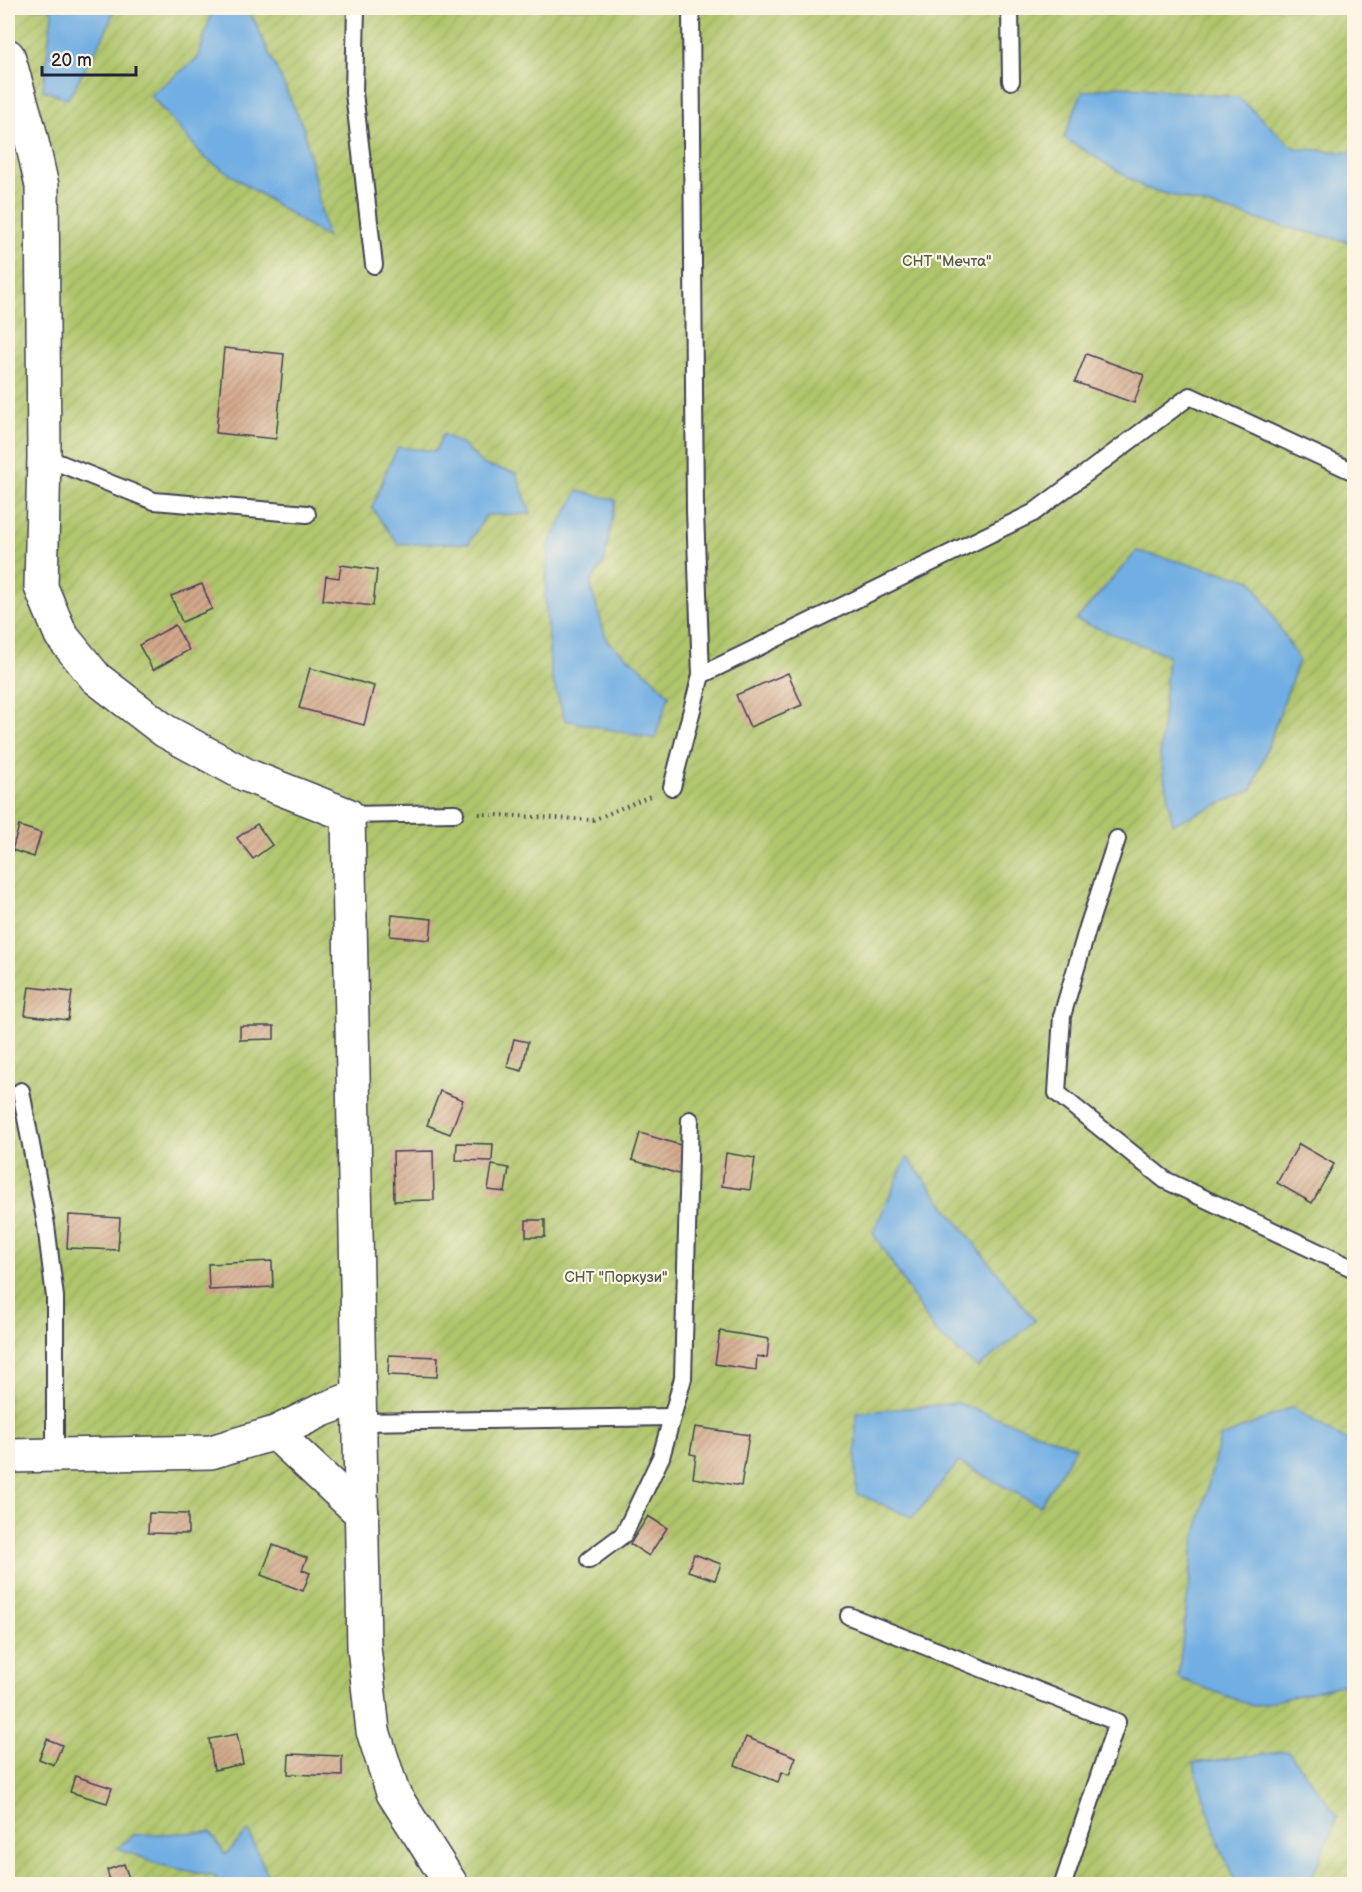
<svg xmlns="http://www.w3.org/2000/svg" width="1362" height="1892" font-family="'Balsamiq Sans',sans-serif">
<defs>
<pattern id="garden-furrows" width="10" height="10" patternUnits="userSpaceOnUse" patternTransform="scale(1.5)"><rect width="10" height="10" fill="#afc56a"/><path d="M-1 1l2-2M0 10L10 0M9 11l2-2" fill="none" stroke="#96a95d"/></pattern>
<pattern id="building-hatch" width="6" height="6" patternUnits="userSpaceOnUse" patternTransform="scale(1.5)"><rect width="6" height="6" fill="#d3a98b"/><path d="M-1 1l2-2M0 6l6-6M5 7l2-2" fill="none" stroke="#ab8973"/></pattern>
</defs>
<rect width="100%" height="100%" fill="#fcf5e5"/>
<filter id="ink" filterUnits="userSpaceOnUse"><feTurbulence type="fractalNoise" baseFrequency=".0167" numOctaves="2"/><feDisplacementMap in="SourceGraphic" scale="12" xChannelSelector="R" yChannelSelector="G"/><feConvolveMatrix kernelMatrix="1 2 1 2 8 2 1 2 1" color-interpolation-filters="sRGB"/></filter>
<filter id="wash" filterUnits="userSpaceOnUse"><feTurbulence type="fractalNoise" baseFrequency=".008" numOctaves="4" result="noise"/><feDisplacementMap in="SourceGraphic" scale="24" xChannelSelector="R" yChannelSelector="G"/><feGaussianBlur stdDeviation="1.35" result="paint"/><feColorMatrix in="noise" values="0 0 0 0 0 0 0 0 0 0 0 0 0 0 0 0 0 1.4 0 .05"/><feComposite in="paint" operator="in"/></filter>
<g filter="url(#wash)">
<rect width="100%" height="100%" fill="#f6e6cc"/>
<rect fill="url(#garden-furrows)" stroke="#687452" stroke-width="1.5" x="8" y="8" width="1346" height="1876"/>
<g fill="#71aee3" stroke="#4a688f" stroke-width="1.5">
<polygon points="50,8 135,8 115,9 104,35 68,99 43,90 52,13"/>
<polygon points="213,8 245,8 255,22 304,129 327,238 205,158 150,95 198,58"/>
<polygon points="1119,86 1238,97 1294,148 1354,153 1354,243 1281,226 1145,188 1064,138 1082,92"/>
<polygon points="443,434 463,445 484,465 516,473 531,514 486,515 469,543 398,544 372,508 388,467 398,447 435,451"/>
<polygon points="578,491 616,500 604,562 590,583 607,641 644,670 669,695 655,739 565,720 551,675 545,597 549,544"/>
<polygon points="1137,551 1252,580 1299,660 1252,790 1173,824 1160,756 1168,655 1076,620"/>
<polygon points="907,1157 1035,1321 978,1368 935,1332 873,1233"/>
<polygon points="958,1403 1076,1447 1040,1506 959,1462 913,1518 856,1493 856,1413"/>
<polygon points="1292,1407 1336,1435 1354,1443 1354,1682 1253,1706 1178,1678 1194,1543 1220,1438"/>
<polygon points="1288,1751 1338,1816 1309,1884 1236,1884 1220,1847 1193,1763"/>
<polygon points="248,1831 272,1884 216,1884 216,1877 161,1865 118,1848 133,1835 211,1832 225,1855"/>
</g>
<g id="blocks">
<g fill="url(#building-hatch)">
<polygon points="8,231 11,231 10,266 8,266"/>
<polygon points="224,348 284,354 276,439 216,433"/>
<polygon points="1086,354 1144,375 1134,403 1075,382"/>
<polygon points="341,565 377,570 373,606 323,600 326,576 339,578"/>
<polygon points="202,584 212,609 182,622 171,596"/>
<polygon points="175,625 189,650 153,670 139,645"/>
<polygon points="310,668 374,686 364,725 299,708"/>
<polygon points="788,673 802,705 750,727 736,695"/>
<polygon points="257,824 272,845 253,859 237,838"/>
<polygon points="19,826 41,833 34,857 12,850"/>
<polygon points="392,915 432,919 430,940 390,936"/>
<polygon points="29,987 72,992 68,1020 25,1015"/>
<polygon points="240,1026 274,1026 274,1039 240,1040"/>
<polygon points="514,1039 528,1042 522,1071 507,1067"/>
<polygon points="440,1091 463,1100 450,1134 427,1125"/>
<polygon points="640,1133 687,1147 679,1174 632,1160"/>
<polygon points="457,1143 493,1144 492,1161 456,1160"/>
<polygon points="1299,1144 1334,1164 1312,1203 1277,1183"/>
<polygon points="433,1151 434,1200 394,1201 393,1152"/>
<polygon points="726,1153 755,1158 750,1190 722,1186"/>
<polygon points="492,1165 509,1168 505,1192 488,1190"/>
<polygon points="69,1215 120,1218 118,1250 67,1248"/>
<rect x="526" y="1220" width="19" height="17"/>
<polygon points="272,1261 273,1287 209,1290 208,1264"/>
<polygon points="720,1331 769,1339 767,1358 757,1356 756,1370 715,1364"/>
<polygon points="389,1355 438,1357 437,1377 388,1375"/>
<polygon points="695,1427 749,1435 741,1486 693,1478 696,1455 690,1454"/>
<polygon points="149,1513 188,1514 188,1534 148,1533"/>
<polygon points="648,1516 667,1528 649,1556 630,1544"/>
<polygon points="273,1545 307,1558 302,1570 310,1573 303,1591 261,1575"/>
<polygon points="694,1554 721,1564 715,1580 688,1571"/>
<polygon points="237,1734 243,1764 214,1770 209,1739"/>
<polygon points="746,1737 796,1757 789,1775 782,1772 778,1782 735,1765"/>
<polygon points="47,1739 62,1745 54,1765 39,1759"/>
<polygon points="289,1754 342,1756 342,1776 288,1774"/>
<polygon points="75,1776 112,1788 107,1803 70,1792"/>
<polygon points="124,1864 131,1884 111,1884 107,1870"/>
</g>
</g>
</g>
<g filter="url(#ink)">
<use href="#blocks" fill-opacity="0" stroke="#423f51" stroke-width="1.5"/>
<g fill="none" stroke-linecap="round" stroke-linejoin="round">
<g stroke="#423f51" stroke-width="20">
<g id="lane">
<polyline points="356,8 354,93 374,265"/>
<polyline points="1010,8 1011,81"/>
<polyline points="44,457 154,501 307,514"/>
<polyline points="701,675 1033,513 1190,396 1354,472"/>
<polyline points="672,787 701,675 695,511 691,8"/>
<polyline points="348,815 455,813"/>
<polyline points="1117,839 1088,927 1062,1016 1057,1093 1165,1180 1354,1269"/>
<polyline points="21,1091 46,1225 55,1297 55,1456"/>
<polyline points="361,1422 672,1417"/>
<polyline points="589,1560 624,1534 661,1457 683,1378 690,1120"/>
<polyline points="849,1616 1117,1722 1063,1884"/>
</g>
</g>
<g stroke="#423f51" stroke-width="36">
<g id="street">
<polyline points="8,56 29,129 42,186 44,457 41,587 61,635 96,678 165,731 246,775 348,815 364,1647 373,1731 393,1793 451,1884"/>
<polyline points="275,1433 362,1514"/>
<polyline points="8,1456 211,1452 275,1433 322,1410 359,1396"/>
</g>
</g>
<polyline stroke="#423f51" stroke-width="4" stroke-dasharray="1.5 4.5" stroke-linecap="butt" points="479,814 593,820 650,796"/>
<use href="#lane" stroke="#fff" stroke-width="16"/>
<use href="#street" stroke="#fff" stroke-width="33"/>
</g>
</g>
<g text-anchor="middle" stroke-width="4.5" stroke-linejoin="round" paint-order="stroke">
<g font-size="15" fill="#535b4b" stroke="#fcf5e5">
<text x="947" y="266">СНТ "Мечта"</text>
<text x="616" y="1282">СНТ "Поркузи"</text>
</g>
</g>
<rect width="1362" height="1892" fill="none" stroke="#fcf5e5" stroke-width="30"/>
<path d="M42 66v9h94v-9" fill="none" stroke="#22223b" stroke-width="3"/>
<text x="51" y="66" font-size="18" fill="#22223b" stroke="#fcf5e5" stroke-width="4.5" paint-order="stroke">20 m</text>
</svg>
